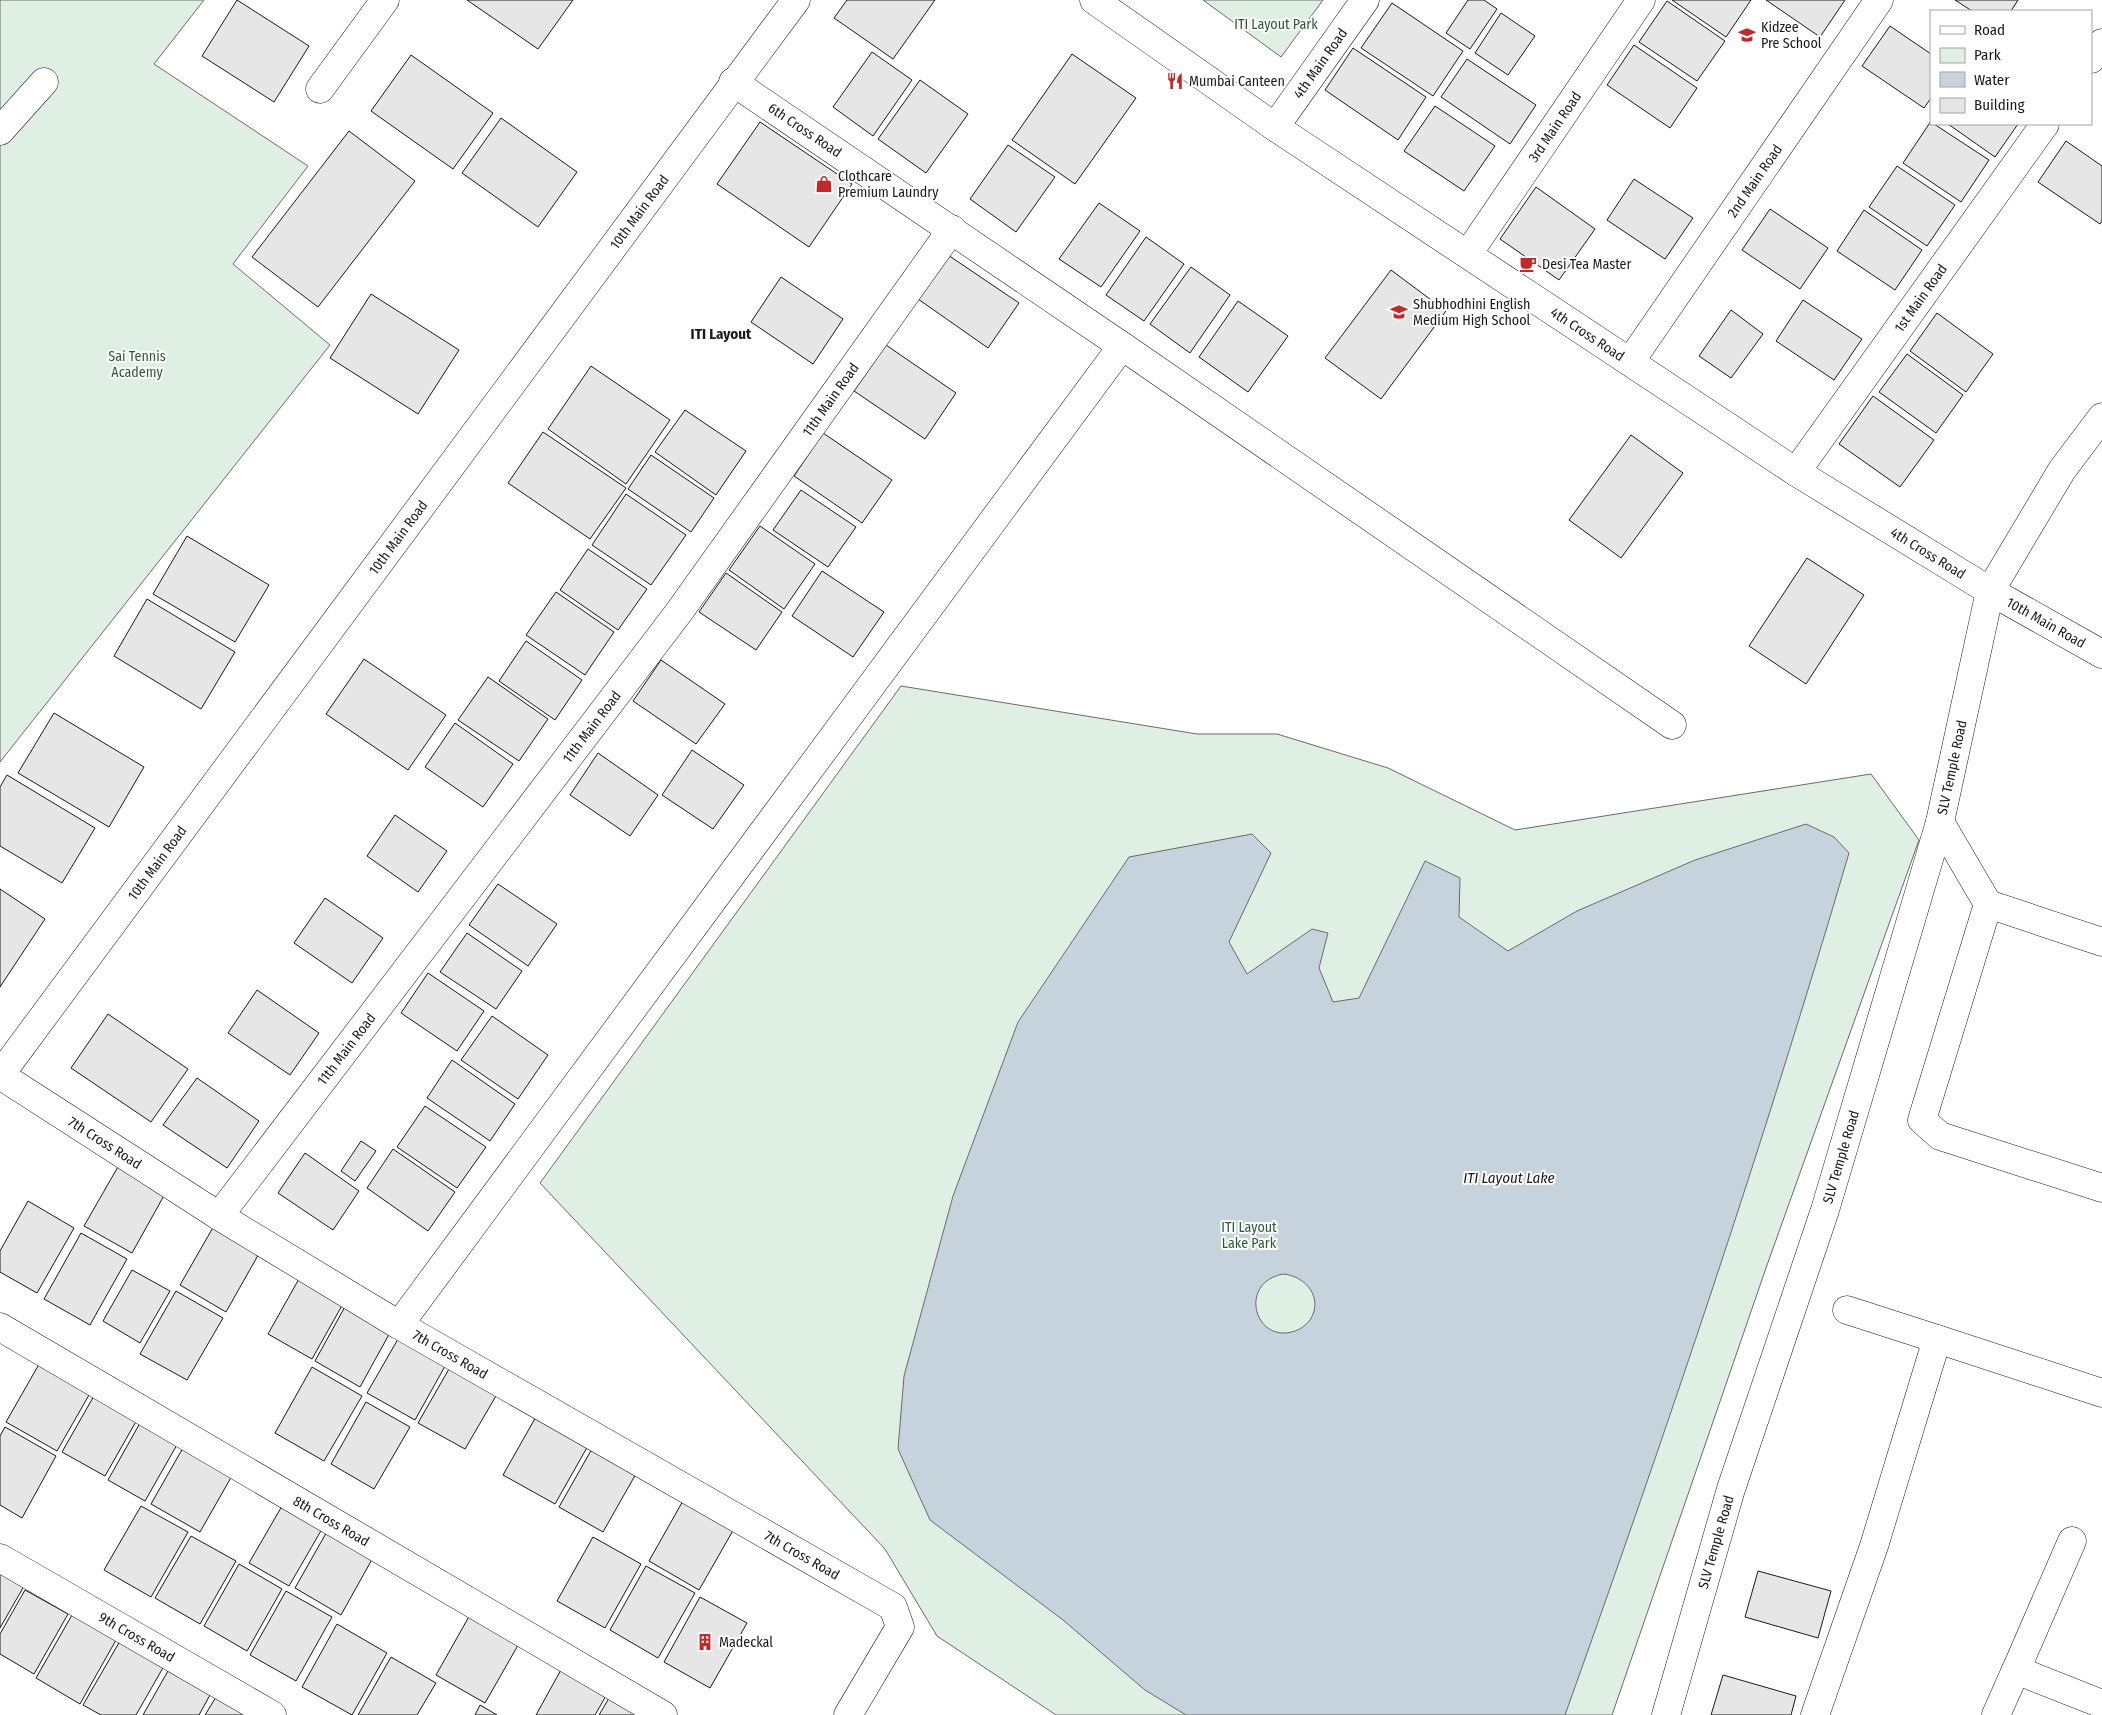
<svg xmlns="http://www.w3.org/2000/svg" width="2102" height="1715" font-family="'Fira Sans Condensed',sans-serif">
<rect width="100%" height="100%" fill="#fff"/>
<g fill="#e0efe3" stroke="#6a6a6a">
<polygon points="0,0 204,0 154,64 308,166 233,264 330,345 0,762"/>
<polygon points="1203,0 1323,0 1281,57"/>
<polygon points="901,686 1197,734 1277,734 1388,768 1515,830 1871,774 1919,840 1766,1268 1612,1715 1056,1715 937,1636 885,1549 540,1183"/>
</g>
<path fill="#c6d2dc" stroke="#6a6a6a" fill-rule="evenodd" d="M1806,824L1834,837L1849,853C1764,1143 1667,1430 1565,1715H1186L1145,1690L1063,1620L930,1520L898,1449L904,1376L953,1196L1018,1022L1129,857L1252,834L1271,853L1229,942L1247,974L1312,929L1328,933L1319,968L1333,1002L1359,998L1425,861L1460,878L1459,917L1508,951L1577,911L1695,860ZM1283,1274C1306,1276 1324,1298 1310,1320C1306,1325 1301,1329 1295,1331C1255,1345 1237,1283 1283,1274Z"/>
<g fill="#e6e6e6" stroke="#1a1a1a">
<polygon points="237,0 309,46 274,102 202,56"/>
<polygon points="467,0 573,0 538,49"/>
<polygon points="847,0 935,0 893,59 834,18"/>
<polygon points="1468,0 1484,0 1497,9 1470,49 1446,33"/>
<polygon points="1672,0 1751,0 1726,37"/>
<polygon points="1766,0 1845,0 1820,37"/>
<polygon points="1955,0 2018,0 2011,11 1972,11"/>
<polygon points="1667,1 1725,41 1697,81 1639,42"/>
<polygon points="1392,3 1463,51 1433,96 1361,48"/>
<polygon points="1501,13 1535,36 1508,75 1475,53"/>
<polygon points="1890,26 1931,54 1931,98 1924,108 1862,66"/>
<polygon points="1634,45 1697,88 1670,128 1607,85"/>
<polygon points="1353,48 1426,97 1398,140 1325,90"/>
<polygon points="872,52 912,80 873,136 833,107"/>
<polygon points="1072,54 1136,98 1075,184 1012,140"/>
<polygon points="411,55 493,113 453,169 371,111"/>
<polygon points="1467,59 1536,105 1510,144 1441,97"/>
<polygon points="920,80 968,114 926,173 878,139"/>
<polygon points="1435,106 1495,146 1464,191 1404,151"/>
<polygon points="501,118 577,172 538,227 462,173"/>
<polygon points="1931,121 1931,124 1934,124 1989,160 1961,202 1903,163"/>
<polygon points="760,122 852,184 809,247 717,184"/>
<polygon points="1948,124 2018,124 1995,157"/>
<polygon points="349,131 415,181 318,307 252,257"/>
<polygon points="2066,141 2102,166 2102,221 2100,224 2038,182"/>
<polygon points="1008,145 1055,177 1016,232 970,199"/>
<polygon points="1897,166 1955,205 1927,246 1869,207"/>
<polygon points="1634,179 1693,218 1665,259 1607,220"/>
<polygon points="1536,187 1595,229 1559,280 1500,239"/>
<polygon points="1099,203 1140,231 1101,287 1059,259"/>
<polygon points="1770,209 1828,248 1800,289 1742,250"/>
<polygon points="1864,210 1922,250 1895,290 1837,251"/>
<polygon points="1146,237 1184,264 1144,321 1106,295"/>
<polygon points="948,255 1019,303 988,348 918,299"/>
<polygon points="1191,267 1230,295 1190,353 1150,324"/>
<polygon points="1391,270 1446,311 1381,399 1325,358"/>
<polygon points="781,277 843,319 813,364 751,322"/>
<polygon points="371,294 459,350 418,414 330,358"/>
<polygon points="1803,300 1862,339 1834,380 1776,341"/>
<polygon points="1238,301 1288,336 1248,392 1199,357"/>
<polygon points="1731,310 1763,334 1731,378 1699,356"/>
<polygon points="1937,313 1993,354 1966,392 1910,351"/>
<polygon points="886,345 956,393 925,439 854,391"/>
<polygon points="1907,354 1963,395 1936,433 1879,392"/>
<polygon points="591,366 670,420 626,484 548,429"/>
<polygon points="1873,396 1934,440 1900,487 1839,444"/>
<polygon points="685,410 746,451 716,495 655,452"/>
<polygon points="543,432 626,488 590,539 508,483"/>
<polygon points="823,433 892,480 862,523 794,476"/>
<polygon points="1631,435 1683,473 1621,558 1569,520"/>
<polygon points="651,455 714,498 691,532 628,489"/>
<polygon points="801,490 856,527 828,567 773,530"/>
<polygon points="626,494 686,535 651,585 592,545"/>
<polygon points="760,526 815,564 784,609 729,570"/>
<polygon points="187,536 269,585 235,642 153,594"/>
<polygon points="588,549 647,589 618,630 560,590"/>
<polygon points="1807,558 1864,595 1806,684 1749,646"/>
<polygon points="822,571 884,612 853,657 792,616"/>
<polygon points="726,573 782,612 756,650 699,612"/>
<polygon points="556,592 614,632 585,675 526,635"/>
<polygon points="147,599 235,652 201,709 114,656"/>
<polygon points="526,641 582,680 555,720 499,681"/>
<polygon points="364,659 446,715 408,770 326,714"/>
<polygon points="661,660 725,704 696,744 633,701"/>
<polygon points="488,677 548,719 519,761 458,720"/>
<polygon points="54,713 144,767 109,827 18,773"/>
<polygon points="455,723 513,764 483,807 425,767"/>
<polygon points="692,750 744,785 713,829 662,795"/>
<polygon points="598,753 658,795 630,836 570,795"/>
<polygon points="7,775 95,828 62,883 0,846 0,787"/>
<polygon points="395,815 447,851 418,892 367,856"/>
<polygon points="498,884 557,924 528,966 469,925"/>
<polygon points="0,889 45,919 0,987"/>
<polygon points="325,898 383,938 352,983 294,943"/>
<polygon points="467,933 522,971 496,1009 440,972"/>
<polygon points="428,973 484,1011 457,1051 401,1013"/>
<polygon points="257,990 319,1033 290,1075 228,1033"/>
<polygon points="108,1014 188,1069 151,1122 71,1068"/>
<polygon points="492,1016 548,1055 518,1099 461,1060"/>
<polygon points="452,1060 515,1104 490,1141 427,1098"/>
<polygon points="197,1078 259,1121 227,1168 163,1125"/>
<polygon points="425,1106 486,1147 457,1188 397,1147"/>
<polygon points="361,1141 376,1151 355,1181 341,1171"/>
<polygon points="393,1149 455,1192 428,1231 367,1188"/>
<polygon points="305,1153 359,1191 333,1230 278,1193"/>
<polygon points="119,1165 166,1192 132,1253 84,1226"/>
<polygon points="28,1201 74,1228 37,1293 0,1272 0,1251"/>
<polygon points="215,1224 261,1250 226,1312 180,1285"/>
<polygon points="81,1233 127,1259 90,1325 44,1299"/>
<polygon points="132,1270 170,1291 140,1343 103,1321"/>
<polygon points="300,1277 344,1302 312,1359 268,1334"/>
<polygon points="176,1291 223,1318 187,1380 140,1354"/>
<polygon points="347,1303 392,1329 360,1387 315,1361"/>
<polygon points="402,1332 449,1359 415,1420 367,1393"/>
<polygon points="42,1359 93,1388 57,1451 6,1422"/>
<polygon points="453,1362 500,1389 465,1449 418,1423"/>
<polygon points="312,1367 362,1396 324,1461 275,1433"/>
<polygon points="95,1394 138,1418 105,1476 62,1452"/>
<polygon points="366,1402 410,1427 374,1489 331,1464"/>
<polygon points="537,1415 589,1444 555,1504 503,1475"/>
<polygon points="140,1423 178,1443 145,1501 108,1480"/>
<polygon points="5,1427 56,1456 22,1518 0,1505 0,1436"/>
<polygon points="184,1446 233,1474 200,1532 151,1504"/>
<polygon points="593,1447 637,1472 603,1532 559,1507"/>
<polygon points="684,1499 735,1527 699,1590 649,1561"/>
<polygon points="141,1506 188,1532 151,1597 104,1570"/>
<polygon points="282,1506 322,1529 289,1586 249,1563"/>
<polygon points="329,1528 375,1554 341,1615 295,1588"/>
<polygon points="191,1536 236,1561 200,1624 155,1598"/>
<polygon points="593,1537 641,1564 605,1628 557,1601"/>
<polygon points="239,1564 282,1589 247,1651 204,1626"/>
<polygon points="646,1566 695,1593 658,1658 610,1630"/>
<polygon points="1758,1571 1831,1591 1818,1638 1745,1617"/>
<polygon points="0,1572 24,1586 0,1628"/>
<polygon points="25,1590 68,1614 34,1674 0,1654 0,1634"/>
<polygon points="286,1591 332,1617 296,1681 250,1655"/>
<polygon points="700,1597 747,1623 710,1688 664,1662"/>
<polygon points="471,1613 521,1640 485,1703 436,1675"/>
<polygon points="72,1615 116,1640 80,1704 36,1678"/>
<polygon points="337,1624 387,1653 352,1715 302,1687"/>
<polygon points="120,1641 164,1666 136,1715 101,1715 83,1705"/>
<polygon points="391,1657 436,1683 417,1715 358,1715"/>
<polygon points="562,1668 607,1694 595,1715 536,1715"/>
<polygon points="168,1671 210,1695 199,1715 143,1715"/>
<polygon points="1723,1675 1796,1696 1791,1715 1711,1715"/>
<polygon points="612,1693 650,1715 599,1715"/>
<polygon points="216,1697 247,1715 205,1715"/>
<polygon points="480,1705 497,1715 475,1715"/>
</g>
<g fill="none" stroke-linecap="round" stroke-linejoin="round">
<g stroke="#1a1a1a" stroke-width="29">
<g id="minor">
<path id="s1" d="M1094,0L1275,127L1796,472L1990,591L2102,654"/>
<polyline points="2091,59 2102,43"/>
<polyline points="320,89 385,0"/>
<path id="s2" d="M1275,127L1365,0"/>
<polyline points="0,131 44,82"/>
<path id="s3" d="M1468,254L1641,0"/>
<polyline points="1122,346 1672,725"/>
<path id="s4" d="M1630,362L1879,0"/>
<path id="s5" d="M1796,472L2045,124"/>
<polyline points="1940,822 1988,904 2102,942"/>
<polyline points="1988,904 1922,1120 1940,1136 2102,1188"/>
<path id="s6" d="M0,1075L796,0"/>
<path id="s7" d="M0,1075L219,1216L399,1325L893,1607L900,1627L848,1715"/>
<path id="s8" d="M219,1216L679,612L952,229"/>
<polyline points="1847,1310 1937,1339"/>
<polyline points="399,1325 1122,346 733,82"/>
<path id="s9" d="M0,1327L663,1715"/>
<path id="s10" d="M0,1558L272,1715"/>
<polyline points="2016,1670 2072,1541"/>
<path id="s11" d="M1666,1715L1731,1489L1825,1210L1940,822L1990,591L2062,470L2102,417"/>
<polyline points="1815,1715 1874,1546 1937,1339 2102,1393"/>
<polyline points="1996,1715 2016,1670 2102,1704"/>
</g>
</g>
<use href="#minor" stroke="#fff" stroke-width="28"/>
</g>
<defs>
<g id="school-bare" transform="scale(1.35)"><path d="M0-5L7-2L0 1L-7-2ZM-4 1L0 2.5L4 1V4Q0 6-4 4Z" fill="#c62828" stroke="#fff" stroke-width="2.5" paint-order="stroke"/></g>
<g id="restaurant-bare" transform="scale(1.35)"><path d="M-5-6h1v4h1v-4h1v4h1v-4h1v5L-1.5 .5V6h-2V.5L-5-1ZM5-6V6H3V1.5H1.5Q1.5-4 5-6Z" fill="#c62828" stroke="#fff" stroke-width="2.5" paint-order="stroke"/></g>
<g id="shop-bare" transform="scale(1.35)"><path d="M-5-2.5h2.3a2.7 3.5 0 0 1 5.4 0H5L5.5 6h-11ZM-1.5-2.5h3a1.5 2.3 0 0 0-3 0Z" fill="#c62828" stroke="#fff" stroke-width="2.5" paint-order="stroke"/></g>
<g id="cafe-bare" transform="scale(1.35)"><path d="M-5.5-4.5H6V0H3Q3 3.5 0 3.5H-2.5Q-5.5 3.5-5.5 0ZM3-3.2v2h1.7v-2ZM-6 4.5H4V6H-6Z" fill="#c62828" stroke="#fff" stroke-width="2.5" paint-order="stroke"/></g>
<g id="building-bare" transform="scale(1.35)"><path d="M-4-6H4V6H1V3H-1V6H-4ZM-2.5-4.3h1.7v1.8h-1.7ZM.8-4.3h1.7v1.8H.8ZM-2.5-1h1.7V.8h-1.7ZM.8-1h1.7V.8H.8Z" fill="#c62828" stroke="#fff" stroke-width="2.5" paint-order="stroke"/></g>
</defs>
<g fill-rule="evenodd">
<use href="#school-bare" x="1747" y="35"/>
<use href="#restaurant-bare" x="1175" y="81"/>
<use href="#shop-bare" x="824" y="184"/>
<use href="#cafe-bare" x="1528" y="264"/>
<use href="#school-bare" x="1399" y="312"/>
<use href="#building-bare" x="705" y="1642"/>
</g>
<g text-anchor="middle" stroke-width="4" stroke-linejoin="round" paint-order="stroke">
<g font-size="14" fill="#2b5a34" stroke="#fff">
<text x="1276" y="29">ITI Layout Park</text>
<text x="137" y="361">Sai Tennis<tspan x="137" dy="16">Academy</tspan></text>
<text x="1249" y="1232">ITI Layout<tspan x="1249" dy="16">Lake Park</tspan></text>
</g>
<g font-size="14" fill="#1a1a1a" stroke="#fff" text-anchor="start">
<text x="1761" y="32">Kidzee<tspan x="1761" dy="16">Pre School</tspan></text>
<text x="1189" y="86">Mumbai Canteen</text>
<text x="838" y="181">Clothcare<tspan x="838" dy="16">Premium Laundry</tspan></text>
<text x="1542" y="269">Desi Tea Master</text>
<text x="1413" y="309">Shubhodhini English<tspan x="1413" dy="16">Medium High School</tspan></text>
<text x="719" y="1647">Madeckal</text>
</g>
<g font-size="14" fill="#1a1a1a" stroke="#fff">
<text dy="5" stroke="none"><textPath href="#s2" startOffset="78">4th Main Road</textPath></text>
<text dy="5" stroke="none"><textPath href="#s3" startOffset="154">3rd Main Road</textPath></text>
<text transform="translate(805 130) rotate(34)" y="5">6th Cross Road</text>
<text dy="5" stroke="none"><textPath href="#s4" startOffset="220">2nd Main Road</textPath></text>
<text dy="5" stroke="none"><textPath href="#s6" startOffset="1074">10th Main Road</textPath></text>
<text dy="5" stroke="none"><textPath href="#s5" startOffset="214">1st Main Road</textPath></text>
<text dy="5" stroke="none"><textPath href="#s1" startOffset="596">4th Cross Road</textPath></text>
<text dy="5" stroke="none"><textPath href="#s8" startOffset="1020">11th Main Road</textPath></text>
<text dy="5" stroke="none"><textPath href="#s6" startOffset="669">10th Main Road</textPath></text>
<text dy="5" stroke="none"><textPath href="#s1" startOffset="1001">4th Cross Road</textPath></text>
<text dy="5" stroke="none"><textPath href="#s1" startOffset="1138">10th Main Road</textPath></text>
<text dy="5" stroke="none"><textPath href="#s8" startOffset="615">11th Main Road</textPath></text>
<text dy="5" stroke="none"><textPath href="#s11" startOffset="990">SLV Temple Road</textPath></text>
<text dy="5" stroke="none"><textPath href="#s6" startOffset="264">10th Main Road</textPath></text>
<text dy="5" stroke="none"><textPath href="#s8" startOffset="210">11th Main Road</textPath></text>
<text dy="5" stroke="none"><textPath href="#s7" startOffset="125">7th Cross Road</textPath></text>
<text dy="5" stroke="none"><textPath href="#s11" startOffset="585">SLV Temple Road</textPath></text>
<text dy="5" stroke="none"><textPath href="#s7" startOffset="530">7th Cross Road</textPath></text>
<text dy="5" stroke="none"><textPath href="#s9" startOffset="384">8th Cross Road</textPath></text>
<text dy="5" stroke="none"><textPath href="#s11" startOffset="180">SLV Temple Road</textPath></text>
<text dy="5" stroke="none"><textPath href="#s7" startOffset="935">7th Cross Road</textPath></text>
<text dy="5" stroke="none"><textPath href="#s10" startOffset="158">9th Cross Road</textPath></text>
</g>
<g font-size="15" font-weight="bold" fill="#1a1a1a" stroke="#fff">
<text x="721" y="339">ITI Layout</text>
</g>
<g font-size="15" font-style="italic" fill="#1a1a1a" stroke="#fff">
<text x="1509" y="1183">ITI Layout Lake</text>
</g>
</g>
<rect x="1930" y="10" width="162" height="115" fill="#ffffff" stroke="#a3a3a3"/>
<rect x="1940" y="26" width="25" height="8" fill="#ffffff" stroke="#a3a3a3"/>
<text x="1974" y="35" font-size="15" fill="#1a1a1a">Road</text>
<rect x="1940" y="48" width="25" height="15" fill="#e0efe3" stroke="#a3a3a3"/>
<text x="1974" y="60" font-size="15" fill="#1a1a1a">Park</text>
<rect x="1940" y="72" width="25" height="15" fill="#c6d2dc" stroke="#a3a3a3"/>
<text x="1974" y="85" font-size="15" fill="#1a1a1a">Water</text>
<rect x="1940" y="98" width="25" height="15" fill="#e6e6e6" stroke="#a3a3a3"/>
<text x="1974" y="110" font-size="15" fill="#1a1a1a">Building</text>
</svg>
